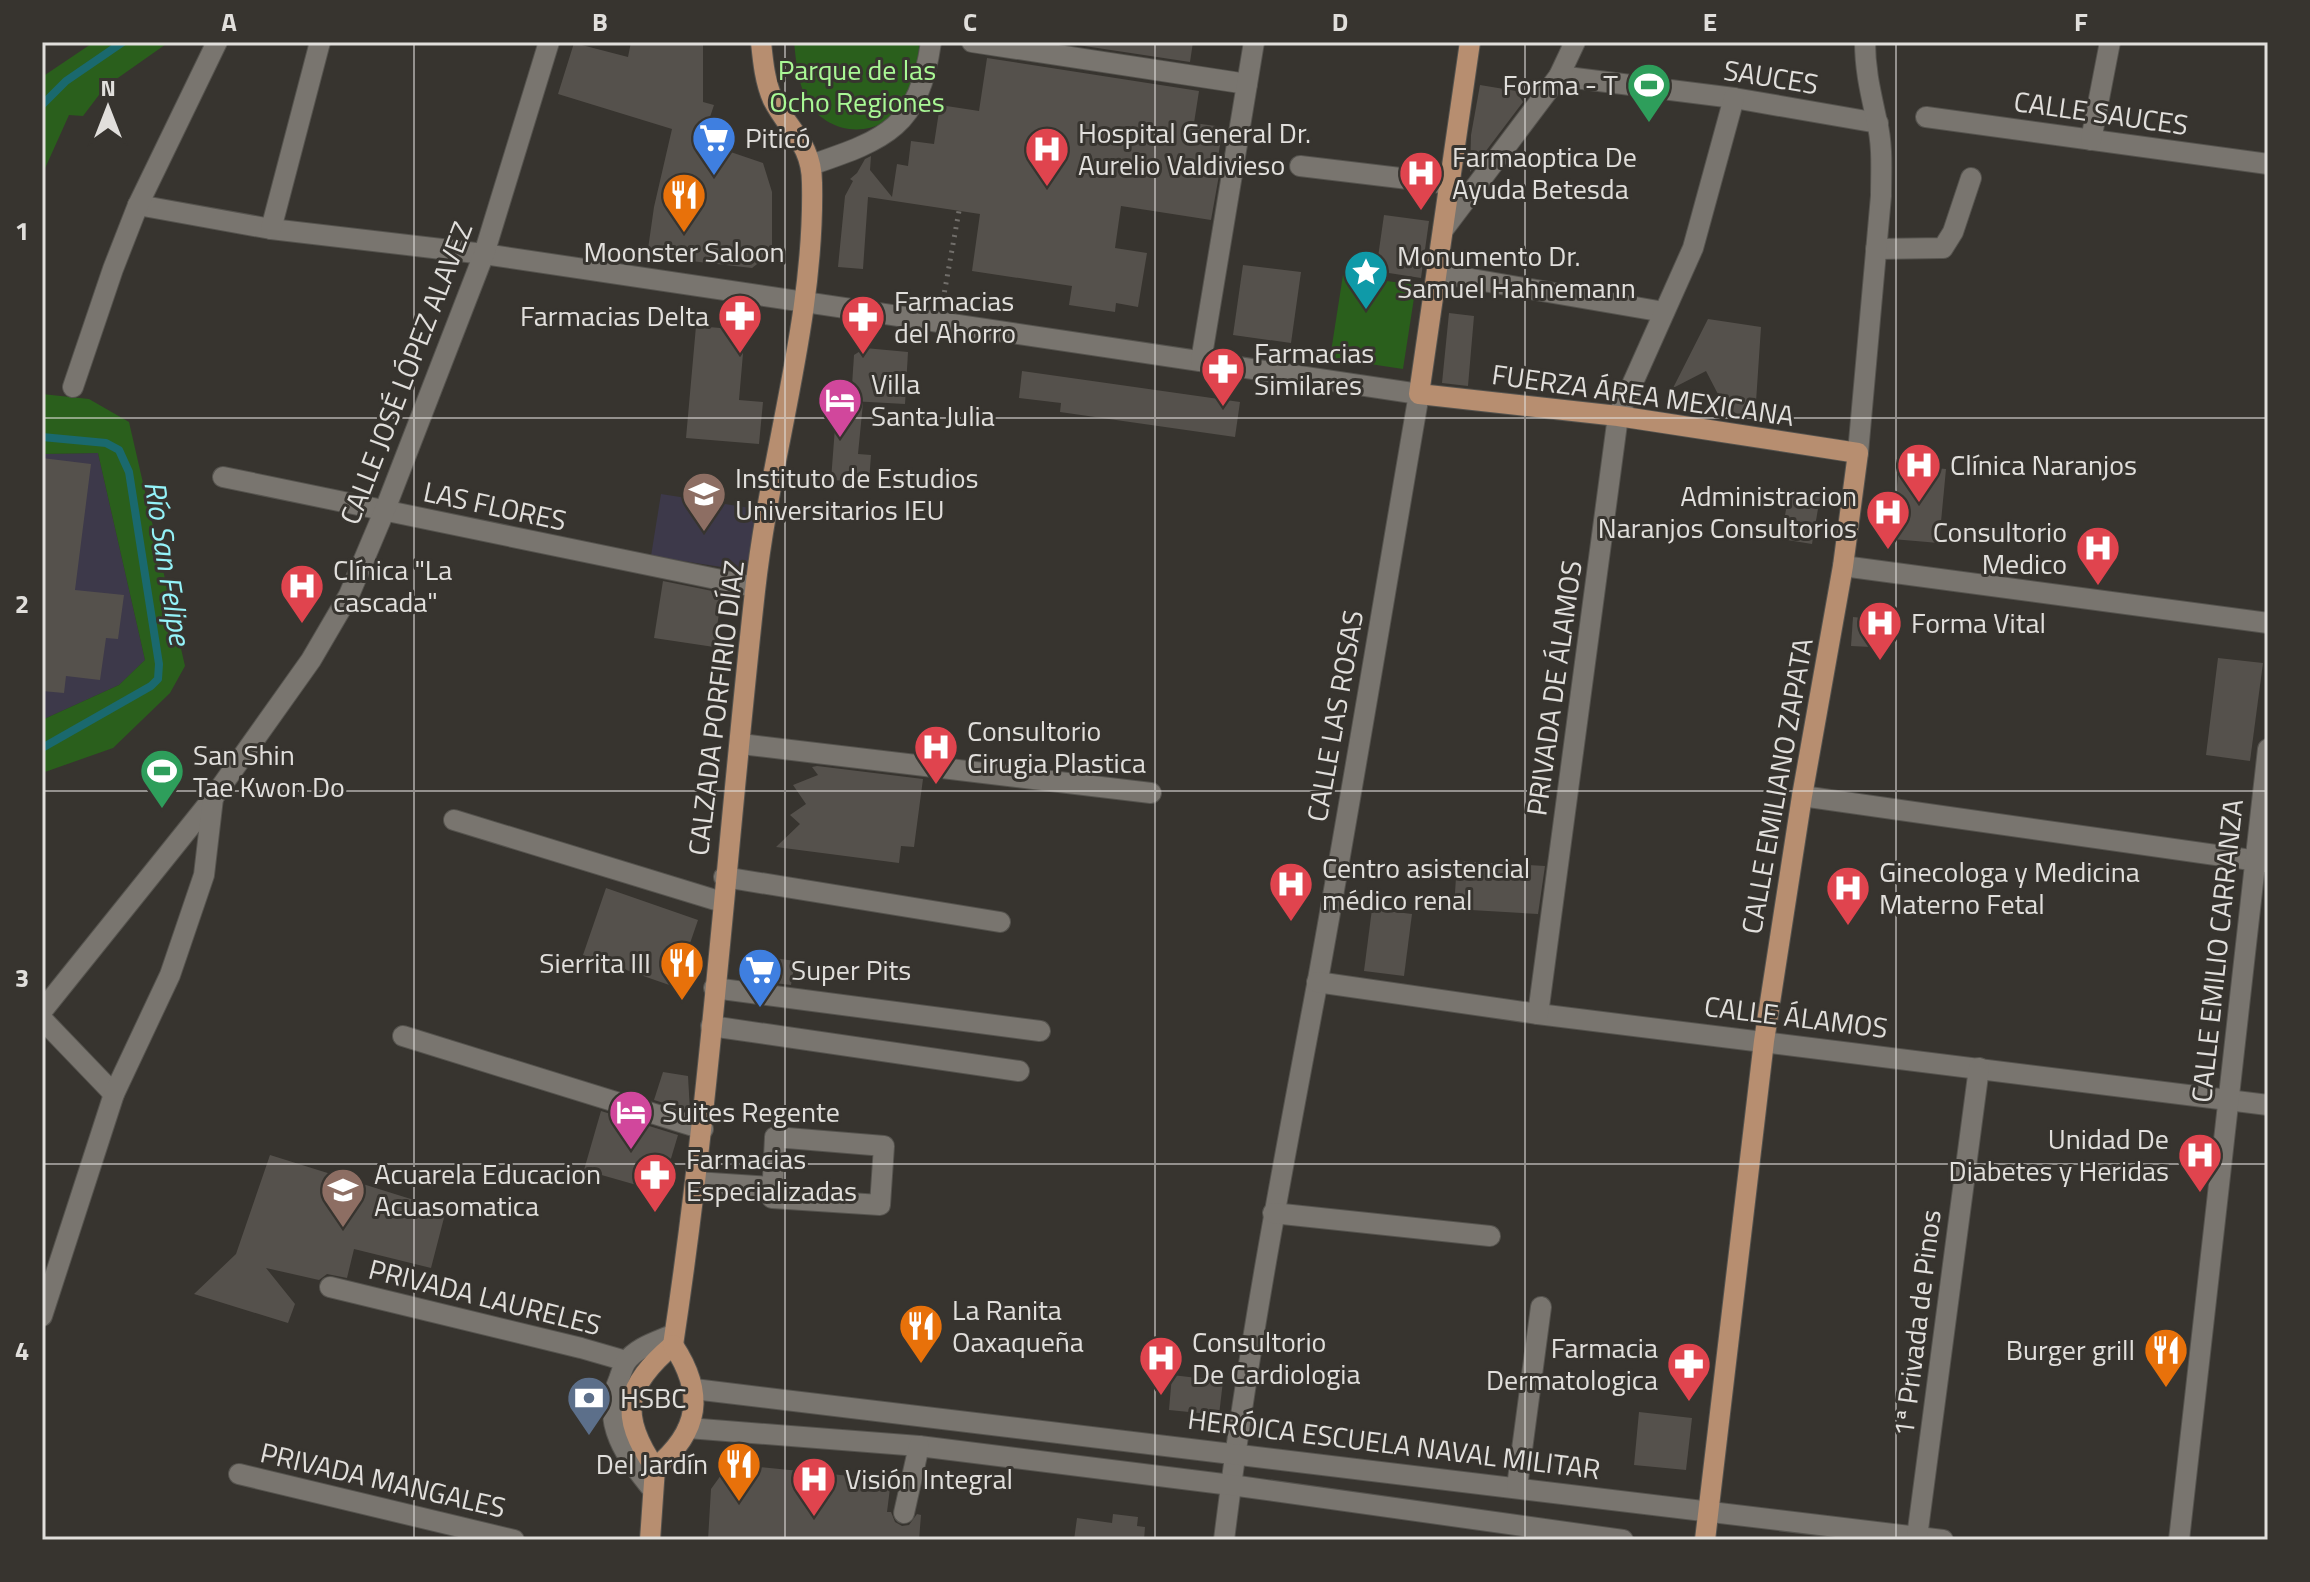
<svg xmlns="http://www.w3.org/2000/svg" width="2310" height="1582" font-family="'Titillium Web',sans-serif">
<rect width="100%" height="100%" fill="#37342f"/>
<g fill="#3d394a">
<polygon points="98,453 145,660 119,685 42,720 42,454"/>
<polygon points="661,494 757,509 747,571 651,556"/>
</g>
<g fill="#2a5f1c">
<polygon points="94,42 169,42 105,87 83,116 69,115 42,175 42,77"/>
<path d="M794,42H920C917,61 915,85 905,102C882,139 830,138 808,102C798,84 796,62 794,42Z"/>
<polygon points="1343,275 1416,285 1403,369 1330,358"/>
<polygon points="42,394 89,399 129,422 185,666 170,693 113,748 42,773 42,720 119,685 145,660 98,453 42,454"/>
</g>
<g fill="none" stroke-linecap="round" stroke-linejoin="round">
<g stroke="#1a696e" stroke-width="8">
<polyline points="42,105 66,81 123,42"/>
<polyline points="42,437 106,443 119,450 129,472 159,664 158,679 151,686 42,748"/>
</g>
</g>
<g fill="#55514c">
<polygon points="631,42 703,42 703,102 714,105 710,117 716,119 712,130 721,133 716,147 763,163 772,192 772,252 752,268 647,256 654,207 672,129 558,94 574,43 628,57"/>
<polygon points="1058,42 1193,42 1190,62"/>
<polygon points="987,58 1199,91 1194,123 1223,127 1217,163 1221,164 1211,220 1121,206 1115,248 1147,253 1138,307 1116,303 1115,312 1069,305 1072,286 972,271 980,214 868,197 863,269 838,267 845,196 853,181 850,179 857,173 865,159 871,156 870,170 892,197 897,164 908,166 911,141 934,144 940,105 979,111"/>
<polygon points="1480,85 1516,91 1523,102 1470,172 1471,135"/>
<polygon points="1384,215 1429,221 1421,278 1376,271"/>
<polygon points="1243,265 1301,272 1291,343 1233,335"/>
<polygon points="1449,313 1474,316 1468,386 1442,383"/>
<polygon points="1708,319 1761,327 1755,417 1737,414 1727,407 1719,396 1706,371 1673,388"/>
<polygon points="696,326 745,330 739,400 763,402 759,444 686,438"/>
<polygon points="865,348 908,352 905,404 851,401 854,355"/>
<polygon points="1022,371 1240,402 1235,437 1060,412 1061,403 1019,398"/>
<polygon points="837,401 863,403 858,454 871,455 869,482 831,480"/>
<polygon points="42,458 91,464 75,590 124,595 118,639 106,638 100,680 66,676 64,693 42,691"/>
<polygon points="1899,465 1946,469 1939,543 1892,539"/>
<polygon points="1789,492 1820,497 1812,544 1781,539"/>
<polygon points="663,581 722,593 714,647 654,638"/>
<polygon points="1853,617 1873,619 1871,647 1851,646"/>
<polygon points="2218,658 2263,663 2250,761 2206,755"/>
<polygon points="817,766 923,779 914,847 901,846 899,863 776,847 800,824 790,815 806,804 793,785 818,775 812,767"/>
<polygon points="1457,861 1545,866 1538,914 1454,909"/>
<polygon points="606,888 698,920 675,987 583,955"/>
<polygon points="1372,909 1412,914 1404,976 1364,971"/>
<polygon points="761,956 795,961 791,985 758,981"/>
<polygon points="663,1072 688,1076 690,1111 654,1100"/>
<polygon points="601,1111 678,1135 661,1192 584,1170"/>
<polygon points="270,1155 446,1210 431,1268 354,1249 347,1278 327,1274 319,1280 266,1268 295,1304 288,1323 194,1294 236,1254"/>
<polygon points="1172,1375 1223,1381 1219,1415 1169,1410"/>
<polygon points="1639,1412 1692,1418 1686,1470 1634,1465"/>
<polygon points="729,1464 891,1480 887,1512 891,1512 895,1522 902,1526 909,1525 917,1514 921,1515 919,1540 708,1540 711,1489"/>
<polygon points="1113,1514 1138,1517 1137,1526 1145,1527 1144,1540 1074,1540 1077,1518 1112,1523"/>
</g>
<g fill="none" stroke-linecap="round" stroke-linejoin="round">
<g stroke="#55534e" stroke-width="22">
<g id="minor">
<polyline points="972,42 1247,84"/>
<polyline points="1559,76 1734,98 1878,123"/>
<polyline points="1926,117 2268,164"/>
<polyline points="2091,140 2110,42"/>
<path d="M811,165C887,139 919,127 931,42"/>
<polyline points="1300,166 1450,184"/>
<path d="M138,205L271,229L484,254L1419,394C1385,591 1353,788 1317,985C1282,1170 1247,1353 1224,1540"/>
<polyline points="271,229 320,42"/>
<polyline points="1443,230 1559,76 1575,42"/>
<polyline points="1876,249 1943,248 1953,232 1971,178"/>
<polyline points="1437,273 1664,312"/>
<polyline points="1201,361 1254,42"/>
<polyline points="73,387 113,269 138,205 217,42"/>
<path d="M1858,453L1881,196C1881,172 1883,146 1877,122C1871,94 1865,71 1865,42"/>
<polyline points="223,477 755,587"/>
<polyline points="1843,566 2268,623"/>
<polyline points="741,744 1151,793"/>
<polyline points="1802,796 2265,862"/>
<polyline points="454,820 722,902"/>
<polyline points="724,877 1000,922"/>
<polyline points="1317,982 1538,1014 2268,1105"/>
<polyline points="714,988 1040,1031"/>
<polyline points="42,1011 213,798 311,660 349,595 384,512 484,254 549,42"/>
<polyline points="1538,1014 1618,416 1693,248 1734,98"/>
<polyline points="42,1019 114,1094"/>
<polyline points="711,1026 1019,1071"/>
<polyline points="403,1036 703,1129"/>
<polygon points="775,1137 884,1146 880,1205 772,1198"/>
<polyline points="696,1182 772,1187"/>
<polyline points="1273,1213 1490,1236"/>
<polyline points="330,1287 581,1348 626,1361"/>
<polyline points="42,1316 114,1094 170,975 204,875 213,798"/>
<polyline points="694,1389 1943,1540"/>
<polyline points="688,1428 919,1446 1231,1485 1623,1540"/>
<polyline points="239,1474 514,1540"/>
<polyline points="1517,1487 1541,1307"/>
<path d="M653,1490C627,1458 600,1423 619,1379C621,1374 623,1366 626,1362C636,1347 659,1341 674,1334"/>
<polyline points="904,1513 919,1446"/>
<polyline points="1917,1537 1979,1068"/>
<polyline points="2179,1540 2268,749"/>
</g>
</g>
<g stroke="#55534e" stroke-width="22">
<g id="major">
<polyline points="1470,42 1419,394 1618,416 1858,453 1843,566 1802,796 1764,1041 1705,1540"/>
<path d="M673,1345C711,1095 727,842 755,591C770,454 815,321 812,183C812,144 789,131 773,100C765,82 763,62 761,42"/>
<path d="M655,1468C618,1414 625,1386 673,1345"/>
<path d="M655,1468C700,1431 705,1393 673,1345"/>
<polyline points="650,1540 655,1468"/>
</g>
</g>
<polyline stroke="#716e6a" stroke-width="5" stroke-dasharray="2 6" stroke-linecap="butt" points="943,300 959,211"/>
<use href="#minor" stroke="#79756f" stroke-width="20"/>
<use href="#major" stroke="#b78e70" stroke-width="20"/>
</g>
<path fill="none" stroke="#e1dfdc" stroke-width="2" stroke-opacity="0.55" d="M414,42V1540M785,42V1540M1155,42V1540M1525,42V1540M1896,42V1540M42,418H2268M42,791H2268M42,1164H2268"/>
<defs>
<g id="stadium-pin" transform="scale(2.3)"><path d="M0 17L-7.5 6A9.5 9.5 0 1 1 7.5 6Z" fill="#2e9e5b" stroke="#37342f"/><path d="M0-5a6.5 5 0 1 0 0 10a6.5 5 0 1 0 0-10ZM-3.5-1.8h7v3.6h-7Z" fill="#fff"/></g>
<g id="supermarket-pin" transform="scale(2.3)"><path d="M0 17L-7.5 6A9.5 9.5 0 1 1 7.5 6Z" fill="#3f7fe0" stroke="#37342f"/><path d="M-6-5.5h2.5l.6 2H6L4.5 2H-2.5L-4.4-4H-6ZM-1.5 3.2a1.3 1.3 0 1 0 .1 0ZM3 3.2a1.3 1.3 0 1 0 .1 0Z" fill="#fff"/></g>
<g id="hospital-pin" transform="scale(2.3)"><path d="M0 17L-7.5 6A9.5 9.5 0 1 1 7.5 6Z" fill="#e0444e" stroke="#37342f"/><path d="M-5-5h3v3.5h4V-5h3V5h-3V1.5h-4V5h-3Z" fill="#fff"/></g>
<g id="restaurant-pin" transform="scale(2.3)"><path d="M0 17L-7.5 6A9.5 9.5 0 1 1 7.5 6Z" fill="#e8710a" stroke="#37342f"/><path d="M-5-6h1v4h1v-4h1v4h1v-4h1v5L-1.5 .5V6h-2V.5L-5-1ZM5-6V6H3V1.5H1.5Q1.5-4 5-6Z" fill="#fff"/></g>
<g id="sight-pin" transform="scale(2.3)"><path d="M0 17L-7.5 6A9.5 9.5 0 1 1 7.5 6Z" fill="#0f9aa8" stroke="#37342f"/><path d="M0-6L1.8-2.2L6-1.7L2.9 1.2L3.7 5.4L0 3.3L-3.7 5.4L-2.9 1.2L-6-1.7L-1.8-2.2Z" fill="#fff"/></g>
<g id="pharmacy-pin" transform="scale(2.3)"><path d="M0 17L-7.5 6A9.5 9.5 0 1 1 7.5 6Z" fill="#e0444e" stroke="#37342f"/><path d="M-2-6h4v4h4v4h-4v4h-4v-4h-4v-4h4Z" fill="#fff"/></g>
<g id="hotel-pin" transform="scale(2.3)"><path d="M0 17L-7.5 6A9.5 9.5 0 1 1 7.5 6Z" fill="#d1479c" stroke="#37342f"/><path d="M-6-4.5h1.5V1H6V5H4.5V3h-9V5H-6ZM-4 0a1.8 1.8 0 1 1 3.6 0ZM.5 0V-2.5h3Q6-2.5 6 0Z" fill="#fff"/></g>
<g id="university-pin" transform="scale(2.3)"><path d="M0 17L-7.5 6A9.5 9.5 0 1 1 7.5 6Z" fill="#8d6e63" stroke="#37342f"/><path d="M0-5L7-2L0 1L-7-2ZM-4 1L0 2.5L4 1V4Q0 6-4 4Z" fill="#fff"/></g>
<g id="school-pin" transform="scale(2.3)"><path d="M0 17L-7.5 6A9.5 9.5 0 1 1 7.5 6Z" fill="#8d6e63" stroke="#37342f"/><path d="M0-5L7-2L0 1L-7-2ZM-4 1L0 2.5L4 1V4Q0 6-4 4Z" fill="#fff"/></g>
<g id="bank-pin" transform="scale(2.3)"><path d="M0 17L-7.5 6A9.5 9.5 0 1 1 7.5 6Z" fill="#5c6f8a" stroke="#37342f"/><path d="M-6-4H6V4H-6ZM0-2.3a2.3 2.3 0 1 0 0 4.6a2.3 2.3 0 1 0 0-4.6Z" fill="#fff"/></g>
</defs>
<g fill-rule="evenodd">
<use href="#stadium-pin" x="1649" y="85"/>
<use href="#supermarket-pin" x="714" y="138"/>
<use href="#hospital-pin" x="1047" y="149"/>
<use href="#hospital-pin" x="1421" y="173"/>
<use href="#restaurant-pin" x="684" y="195"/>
<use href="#sight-pin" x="1366" y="272"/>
<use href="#pharmacy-pin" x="740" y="316"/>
<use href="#pharmacy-pin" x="863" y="317"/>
<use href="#pharmacy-pin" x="1223" y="369"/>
<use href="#hotel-pin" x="840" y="400"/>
<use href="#hospital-pin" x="1919" y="465"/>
<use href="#university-pin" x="704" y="494"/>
<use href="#hospital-pin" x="1888" y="512"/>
<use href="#hospital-pin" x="2098" y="548"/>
<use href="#hospital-pin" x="302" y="586"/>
<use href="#hospital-pin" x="1880" y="623"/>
<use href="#hospital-pin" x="936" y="747"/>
<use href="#stadium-pin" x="162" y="771"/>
<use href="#hospital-pin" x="1291" y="884"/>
<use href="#hospital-pin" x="1848" y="888"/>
<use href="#restaurant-pin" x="682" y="963"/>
<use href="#supermarket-pin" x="760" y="970"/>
<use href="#hotel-pin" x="631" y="1112"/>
<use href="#hospital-pin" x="2200" y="1155"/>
<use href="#pharmacy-pin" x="655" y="1175"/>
<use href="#school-pin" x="343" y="1190"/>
<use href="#restaurant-pin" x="921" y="1326"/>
<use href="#restaurant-pin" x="2166" y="1350"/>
<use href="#hospital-pin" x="1161" y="1358"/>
<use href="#pharmacy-pin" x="1689" y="1364"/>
<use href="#bank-pin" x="589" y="1398"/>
<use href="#restaurant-pin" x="739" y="1464"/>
<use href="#hospital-pin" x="814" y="1479"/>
</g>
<g text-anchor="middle" stroke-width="6" stroke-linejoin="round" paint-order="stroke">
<g font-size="28" fill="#a9f895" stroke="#37342f">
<text x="857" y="80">Parque de las<tspan x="857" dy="32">Ocho Regiones</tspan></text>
</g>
<g font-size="28" fill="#e1dfdc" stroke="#37342f">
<text transform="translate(1771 77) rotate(9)" y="10">SAUCES</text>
<text transform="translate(2101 113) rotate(8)" y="10">CALLE SAUCES</text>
<text transform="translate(406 373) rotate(-69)" y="10">CALLE JOSÉ LÓPEZ ALAVEZ</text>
<text transform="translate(1643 395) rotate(8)" y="10">FUERZA ÁREA MEXICANA</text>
<text transform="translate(495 506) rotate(12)" y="10">LAS FLORES</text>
<text transform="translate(1554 688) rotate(-82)" y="10">PRIVADA DE ÁLAMOS</text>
<text transform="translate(716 708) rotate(-83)" y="10">CALZADA PORFIRIO DÍAZ</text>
<text transform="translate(1335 716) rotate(-80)" y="10">CALLE LAS ROSAS</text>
<text transform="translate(1777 786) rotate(-80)" y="10">CALLE EMILIANO ZAPATA</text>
<text transform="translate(2217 951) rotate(-84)" y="10">CALLE EMILIO CARRANZA</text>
<text transform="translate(1796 1017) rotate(7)" y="10">CALLE ÁLAMOS</text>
<text transform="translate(485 1297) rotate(14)" y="10">PRIVADA LAURELES</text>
<text transform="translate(1917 1323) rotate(-83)" y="10">1ª Privada de Pinos</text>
<text transform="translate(1394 1444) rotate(7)" y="10">HERÓICA ESCUELA NAVAL MILITAR</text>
<text transform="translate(383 1480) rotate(13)" y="10">PRIVADA MANGALES</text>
</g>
<g font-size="28" fill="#e1dfdc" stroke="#37342f" text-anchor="start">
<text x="1618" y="95" text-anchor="end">Forma - T</text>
<text x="1078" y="143">Hospital General Dr.<tspan x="1078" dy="32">Aurelio Valdivieso</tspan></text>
<text x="745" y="148">Piticó</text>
<text x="1452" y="167">Farmaoptica De<tspan x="1452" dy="32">Ayuda Betesda</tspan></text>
<text x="684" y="262" text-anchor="middle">Moonster Saloon</text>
<text x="1397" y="266">Monumento Dr.<tspan x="1397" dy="32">Samuel Hahnemann</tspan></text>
<text x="894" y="311">Farmacias<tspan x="894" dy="32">del Ahorro</tspan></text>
<text x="709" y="326" text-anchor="end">Farmacias Delta</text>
<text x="1254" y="363">Farmacias<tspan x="1254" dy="32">Similares</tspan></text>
<text x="871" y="394">Villa<tspan x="871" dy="32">Santa Julia</tspan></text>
<text x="1950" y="475">Clínica Naranjos</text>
<text x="735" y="488">Instituto de Estudios<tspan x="735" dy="32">Universitarios IEU</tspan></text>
<text x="1857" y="506" text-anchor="end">Administracion<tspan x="1857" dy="32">Naranjos Consultorios</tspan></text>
<text x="2067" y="542" text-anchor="end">Consultorio<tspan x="2067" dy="32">Medico</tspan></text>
<text x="333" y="580">Clínica "La<tspan x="333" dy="32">cascada"</tspan></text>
<text x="1911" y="633">Forma Vital</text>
<text x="967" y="741">Consultorio<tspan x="967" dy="32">Cirugia Plastica</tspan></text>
<text x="193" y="765">San Shin<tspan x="193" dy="32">Tae Kwon Do</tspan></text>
<text x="1322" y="878">Centro asistencial<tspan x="1322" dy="32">médico renal</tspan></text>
<text x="1879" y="882">Ginecologa y Medicina<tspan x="1879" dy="32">Materno Fetal</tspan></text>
<text x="651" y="973" text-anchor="end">Sierrita III</text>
<text x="791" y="980">Super Pits</text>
<text x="662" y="1122">Suites Regente</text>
<text x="2169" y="1149" text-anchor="end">Unidad De<tspan x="2169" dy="32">Diabetes y Heridas</tspan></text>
<text x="686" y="1169">Farmacias<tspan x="686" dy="32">Especializadas</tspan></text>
<text x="374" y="1184">Acuarela Educacion<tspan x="374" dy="32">Acuasomatica</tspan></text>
<text x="952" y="1320">La Ranita<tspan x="952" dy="32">Oaxaqueña</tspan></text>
<text x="1192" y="1352">Consultorio<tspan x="1192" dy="32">De Cardiologia</tspan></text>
<text x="1658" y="1358" text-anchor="end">Farmacia<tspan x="1658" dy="32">Dermatologica</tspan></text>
<text x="2135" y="1360" text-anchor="end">Burger grill</text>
<text x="620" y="1408">HSBC</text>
<text x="708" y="1474" text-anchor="end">Del Jardín</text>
<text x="845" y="1489">Visión Integral</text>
</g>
<g font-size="30" font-style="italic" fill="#94f3f9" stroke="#37342f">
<text transform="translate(167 563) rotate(81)" y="10">Río San Felipe</text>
</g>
</g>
<rect width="2310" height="1582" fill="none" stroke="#37342f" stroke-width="88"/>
<g transform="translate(108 108)" stroke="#37342f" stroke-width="6" paint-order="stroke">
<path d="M0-6L14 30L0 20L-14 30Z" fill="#e1dfdc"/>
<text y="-12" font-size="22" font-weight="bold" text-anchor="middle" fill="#e1dfdc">N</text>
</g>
<rect x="44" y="44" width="2222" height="1494" fill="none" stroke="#e1dfdc" stroke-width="3"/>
<g font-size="26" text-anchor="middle" font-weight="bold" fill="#e1dfdc">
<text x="229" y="31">A</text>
<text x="600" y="31">B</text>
<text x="970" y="31">C</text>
<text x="1340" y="31">D</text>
<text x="1710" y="31">E</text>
<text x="2081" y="31">F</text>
<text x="22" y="240">1</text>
<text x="22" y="613">2</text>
<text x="22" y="987">3</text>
<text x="22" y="1360">4</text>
</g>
</svg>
